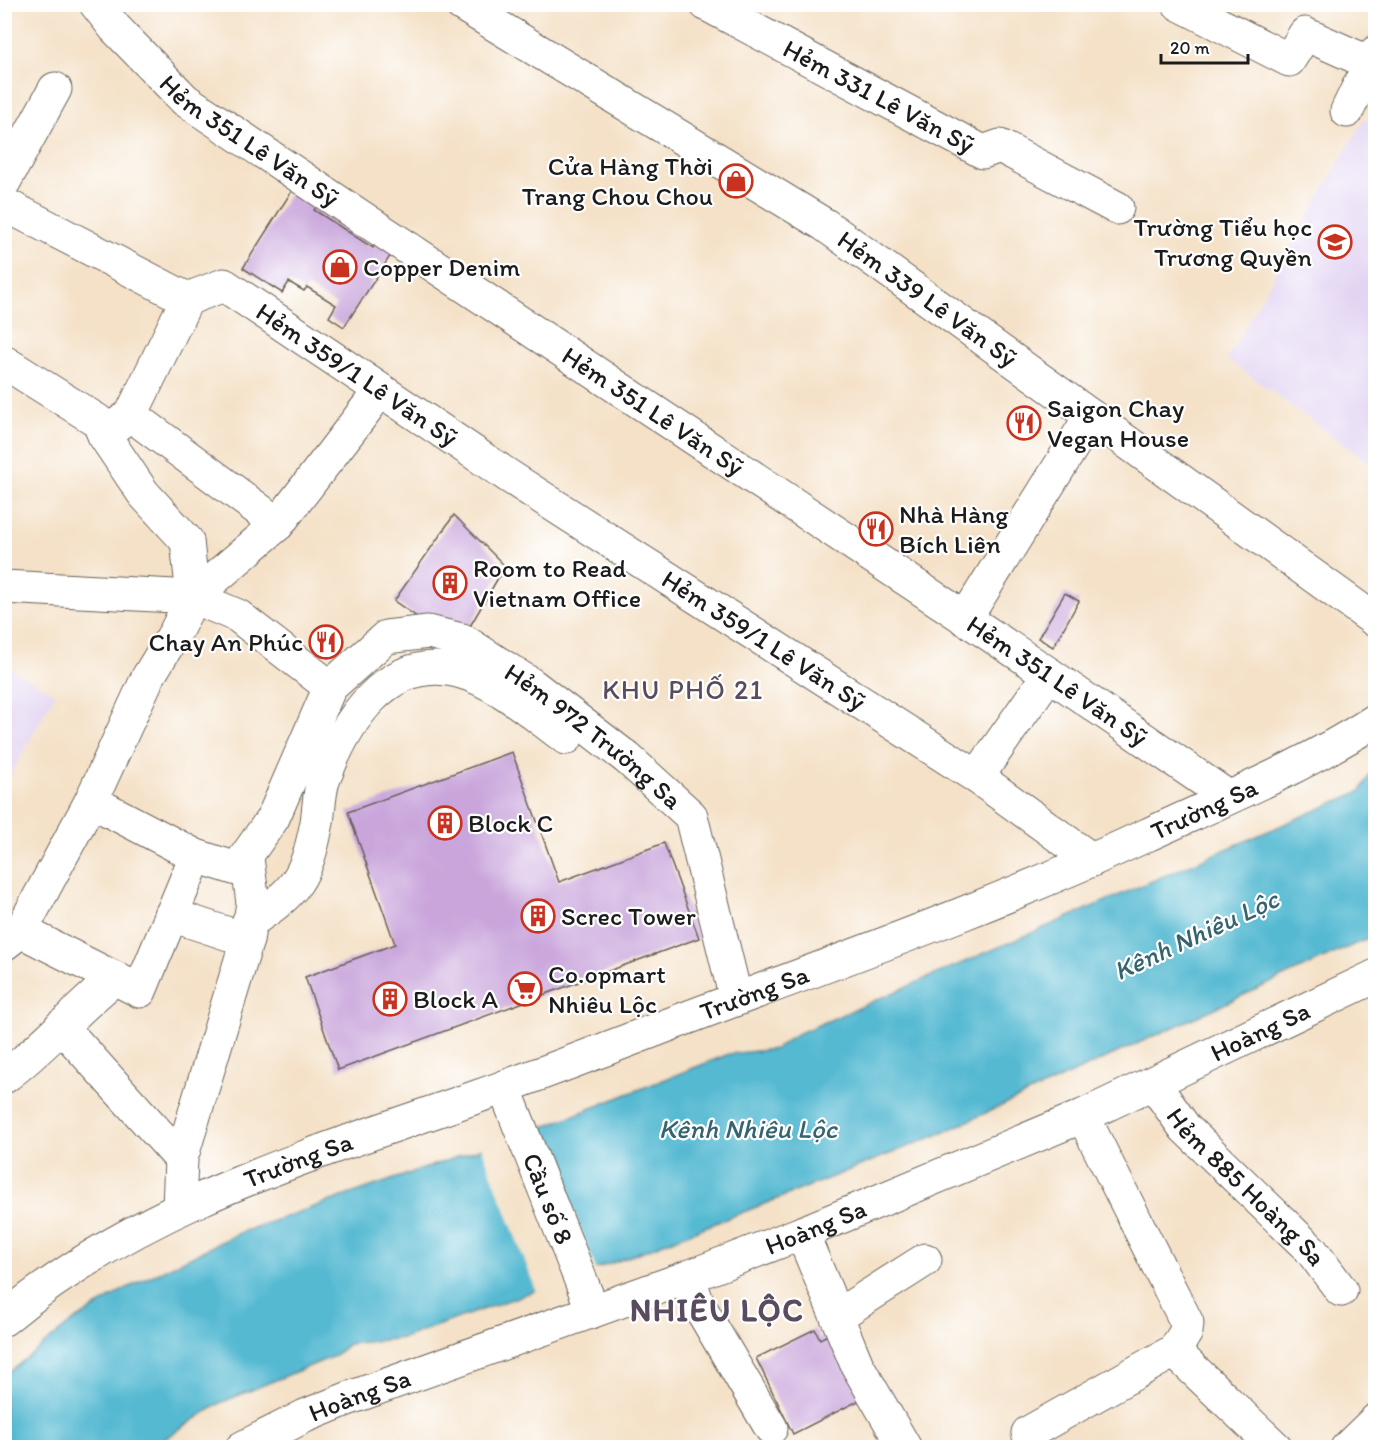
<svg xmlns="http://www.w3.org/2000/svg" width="1380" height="1452" font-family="Itim,sans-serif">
<rect width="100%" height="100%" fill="#fff"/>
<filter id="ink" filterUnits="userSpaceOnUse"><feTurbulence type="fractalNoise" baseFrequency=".0167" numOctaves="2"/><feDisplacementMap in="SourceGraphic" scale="12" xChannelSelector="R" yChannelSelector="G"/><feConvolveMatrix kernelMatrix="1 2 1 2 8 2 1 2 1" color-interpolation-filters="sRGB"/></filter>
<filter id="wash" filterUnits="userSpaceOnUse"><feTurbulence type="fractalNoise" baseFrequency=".008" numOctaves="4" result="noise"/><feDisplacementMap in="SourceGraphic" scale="24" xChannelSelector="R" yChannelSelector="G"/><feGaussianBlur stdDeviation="1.35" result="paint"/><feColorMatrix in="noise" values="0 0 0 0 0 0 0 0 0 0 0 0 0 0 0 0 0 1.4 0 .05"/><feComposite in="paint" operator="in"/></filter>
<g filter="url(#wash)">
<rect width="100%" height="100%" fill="#f4e1c7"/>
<g fill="#e2d4f3">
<polygon points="1364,119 1376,126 1375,467 1227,359"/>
<polygon points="5,666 55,694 5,785"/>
</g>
<polygon fill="#54b9d2" stroke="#386a77" stroke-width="1.5" points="1375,765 1375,935 942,1133 777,1199 615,1262 403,1338 348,1344 334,1356 220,1403 152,1447 5,1447 4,1376 71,1323 123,1290 239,1233 549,1125 729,1054 775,1049 795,1035 1361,791"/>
<polygon fill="#f4e1c7" points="540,1125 597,1272 537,1293 481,1146"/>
<g id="blocks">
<g fill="#c9a5db">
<polygon points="293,189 317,205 314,210 373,248 380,237 396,247 344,327 329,317 336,305 307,287 304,291 289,282 282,293 243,268"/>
<polygon points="454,515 505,566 462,640 439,632 394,601"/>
<polygon points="1065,593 1079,601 1053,647 1038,638"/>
<polygon points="512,752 559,882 664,843 699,938 338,1070 305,977 395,944 348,812"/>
<polygon points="815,1329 820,1339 839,1329 870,1395 793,1434 756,1358"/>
</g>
</g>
</g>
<g filter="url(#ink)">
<use href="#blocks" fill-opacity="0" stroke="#686158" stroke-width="1.5"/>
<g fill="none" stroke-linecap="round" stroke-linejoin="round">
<g stroke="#686158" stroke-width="35">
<g id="minor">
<path id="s1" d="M96,4L115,28L185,100L1049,674L1228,797"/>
<path id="s2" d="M461,4L825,225L1376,621"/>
<path id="s3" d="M706,4L983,152L1000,146L1117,208"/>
<polyline points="1179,4 1289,60 1305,34 1370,63 1376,52"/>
<polyline points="1347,111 1370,63"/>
<polyline points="4,182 55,89"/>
<path id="s4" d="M4,204L187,299L224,285L510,477L977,777L1092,860"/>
<polyline points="4,362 98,421 104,435 143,493 187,541 193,597"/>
<path id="s5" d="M380,391L278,524L193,597L176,631L148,677L91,801L196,856L237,869L273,818L330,687L386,637L428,632L462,640L532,685L627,758L691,816L736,999"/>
<polyline points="131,415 278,524"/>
<polyline points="112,428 131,415 187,299"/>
<polyline points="4,587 193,597 238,616 330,687"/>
<polyline points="965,619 1091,416"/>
<polyline points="977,777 1049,674"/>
<polyline points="171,915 247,940"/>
<path d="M248,923C296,892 306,879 317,822C319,809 319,794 323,781C344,724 386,653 458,671C497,681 534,715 566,738"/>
<polyline points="21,931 140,991 196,856"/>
<polyline points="4,944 21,931 91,801"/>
<polyline points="61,1026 181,1159"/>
<path d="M4,1077C44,1048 76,1009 115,978"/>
<path id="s6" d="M1153,1083L1185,1128L1311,1250L1341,1290"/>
<path id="s7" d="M504,1087L593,1311"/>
<polyline points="1083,1116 1187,1323 1186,1332 1174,1351"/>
<polyline points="179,1208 181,1159 247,940 253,903 247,858"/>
<polyline points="802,1233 857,1365 905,1448"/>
<polyline points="688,1277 698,1304 771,1428"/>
<polyline points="837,1316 925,1260"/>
<path id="s8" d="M4,1319C145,1202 310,1156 479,1096C567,1065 653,1030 740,998C877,947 1014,897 1147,835C1223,800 1305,766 1376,720"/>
<polyline points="1028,1433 1174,1351 1276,1448"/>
<path id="s9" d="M242,1448L305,1416L347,1399L688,1277L802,1233L1083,1116L1376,976"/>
<polyline points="1347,1448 1376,1420"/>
</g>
</g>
<use href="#minor" stroke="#fff" stroke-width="33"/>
</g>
</g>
<defs>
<g id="shop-ring" transform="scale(1.725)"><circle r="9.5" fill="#fff" stroke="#c8321e" stroke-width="1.5"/><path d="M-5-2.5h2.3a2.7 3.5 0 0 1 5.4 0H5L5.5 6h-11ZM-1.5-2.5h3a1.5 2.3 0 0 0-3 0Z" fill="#c8321e"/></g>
<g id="school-ring" transform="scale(1.725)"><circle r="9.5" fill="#fff" stroke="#c8321e" stroke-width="1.5"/><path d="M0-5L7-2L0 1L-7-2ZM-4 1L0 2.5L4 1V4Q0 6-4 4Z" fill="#c8321e"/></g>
<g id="restaurant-ring" transform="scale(1.725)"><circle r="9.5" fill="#fff" stroke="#c8321e" stroke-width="1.5"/><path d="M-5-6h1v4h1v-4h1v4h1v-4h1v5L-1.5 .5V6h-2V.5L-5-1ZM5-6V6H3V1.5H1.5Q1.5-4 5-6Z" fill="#c8321e"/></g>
<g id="building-ring" transform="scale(1.725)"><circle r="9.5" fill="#fff" stroke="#c8321e" stroke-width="1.5"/><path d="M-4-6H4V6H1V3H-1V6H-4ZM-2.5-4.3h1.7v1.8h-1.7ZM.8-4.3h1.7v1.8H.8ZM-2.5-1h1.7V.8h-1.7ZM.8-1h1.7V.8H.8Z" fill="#c8321e"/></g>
<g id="supermarket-ring" transform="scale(1.725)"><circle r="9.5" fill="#fff" stroke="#c8321e" stroke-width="1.5"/><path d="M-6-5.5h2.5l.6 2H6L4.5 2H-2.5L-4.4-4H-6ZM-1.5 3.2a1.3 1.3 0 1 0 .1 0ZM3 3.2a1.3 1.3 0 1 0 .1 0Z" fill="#c8321e"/></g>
</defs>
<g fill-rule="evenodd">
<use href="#shop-ring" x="736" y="181"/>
<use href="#school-ring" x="1335" y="242"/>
<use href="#shop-ring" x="340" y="267"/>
<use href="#restaurant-ring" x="1024" y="423"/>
<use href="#restaurant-ring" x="876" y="529"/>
<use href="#building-ring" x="450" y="583"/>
<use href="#restaurant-ring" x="326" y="642"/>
<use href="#building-ring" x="445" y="823"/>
<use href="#building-ring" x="538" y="916"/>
<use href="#supermarket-ring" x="525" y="989"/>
<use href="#building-ring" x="390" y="999"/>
</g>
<g text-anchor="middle" stroke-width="4.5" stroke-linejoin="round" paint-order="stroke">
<g font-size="26" fill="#1c1c1c" stroke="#fff">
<text dy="9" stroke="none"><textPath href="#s3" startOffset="196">Hẻm 331 Lê Văn Sỹ</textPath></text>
<text dy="9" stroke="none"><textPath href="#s1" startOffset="207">Hẻm 351 Lê Văn Sỹ</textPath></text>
<text dy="9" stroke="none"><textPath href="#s2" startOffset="552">Hẻm 339 Lê Văn Sỹ</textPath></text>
<text dy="9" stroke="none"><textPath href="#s4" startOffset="406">Hẻm 359/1 Lê Văn Sỹ</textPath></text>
<text dy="9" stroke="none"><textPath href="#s1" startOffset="693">Hẻm 351 Lê Văn Sỹ</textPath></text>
<text dy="9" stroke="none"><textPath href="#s4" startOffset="892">Hẻm 359/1 Lê Văn Sỹ</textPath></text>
<text dy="9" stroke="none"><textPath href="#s1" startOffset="1179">Hẻm 351 Lê Văn Sỹ</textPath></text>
<text dy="9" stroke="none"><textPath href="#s5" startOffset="1190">Hẻm 972 Trường Sa</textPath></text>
<text dy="9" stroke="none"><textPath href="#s8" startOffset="1308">Trường Sa</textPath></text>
<text dy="9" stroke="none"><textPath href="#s8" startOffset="822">Trường Sa</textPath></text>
<text dy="9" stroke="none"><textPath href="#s9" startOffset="1101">Hoàng Sa</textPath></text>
<text dy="9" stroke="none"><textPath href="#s8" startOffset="336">Trường Sa</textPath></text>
<text dy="9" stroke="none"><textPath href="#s6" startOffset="140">Hẻm 885 Hoàng Sa</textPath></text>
<text dy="9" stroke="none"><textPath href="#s7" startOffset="120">Cầu số 8</textPath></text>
<text dy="9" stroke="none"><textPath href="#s9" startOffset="615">Hoàng Sa</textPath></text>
<text dy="9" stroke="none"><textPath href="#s9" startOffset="129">Hoàng Sa</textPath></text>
</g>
<g font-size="26" fill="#1c1c1c" stroke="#fff" text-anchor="start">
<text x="713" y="175" text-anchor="end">Cửa Hàng Thời<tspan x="713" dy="30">Trang Chou Chou</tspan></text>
<text x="1312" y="236" text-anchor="end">Trường Tiểu học<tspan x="1312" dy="30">Trương Quyền</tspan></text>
<text x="363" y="276">Copper Denim</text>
<text x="1047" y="417">Saigon Chay<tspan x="1047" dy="30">Vegan House</tspan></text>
<text x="899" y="523">Nhà Hàng<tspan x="899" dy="30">Bích Liên</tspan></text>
<text x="473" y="577">Room to Read<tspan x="473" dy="30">Vietnam Office</tspan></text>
<text x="303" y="651" text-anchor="end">Chay An Phúc</text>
<text x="468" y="832">Block C</text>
<text x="561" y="925">Screc Tower</text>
<text x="548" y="983">Co.opmart<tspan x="548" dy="30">Nhiêu Lộc</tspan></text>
<text x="413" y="1008">Block A</text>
</g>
<g font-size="27" letter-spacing="1.5" fill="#594c5f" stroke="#fff">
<text x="683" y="699">KHU PHỐ 21</text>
</g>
<g font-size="27" font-style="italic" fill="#35636e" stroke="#fff">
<text transform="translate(1196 935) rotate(-25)" y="9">Kênh Nhiêu Lộc</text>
<text x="748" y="1138">Kênh Nhiêu Lộc</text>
</g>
<g font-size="32" font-weight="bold" letter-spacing="1.5" fill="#594c5f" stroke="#fff">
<text x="717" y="1321">NHIÊU LỘC</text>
</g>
</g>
<rect width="1380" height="1452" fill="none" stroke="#fff" stroke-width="24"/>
<path d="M1161 54v9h87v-9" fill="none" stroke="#1c1c1c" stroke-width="3"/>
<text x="1170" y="54" font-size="18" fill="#1c1c1c" stroke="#ffffff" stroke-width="4.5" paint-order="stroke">20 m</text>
</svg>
